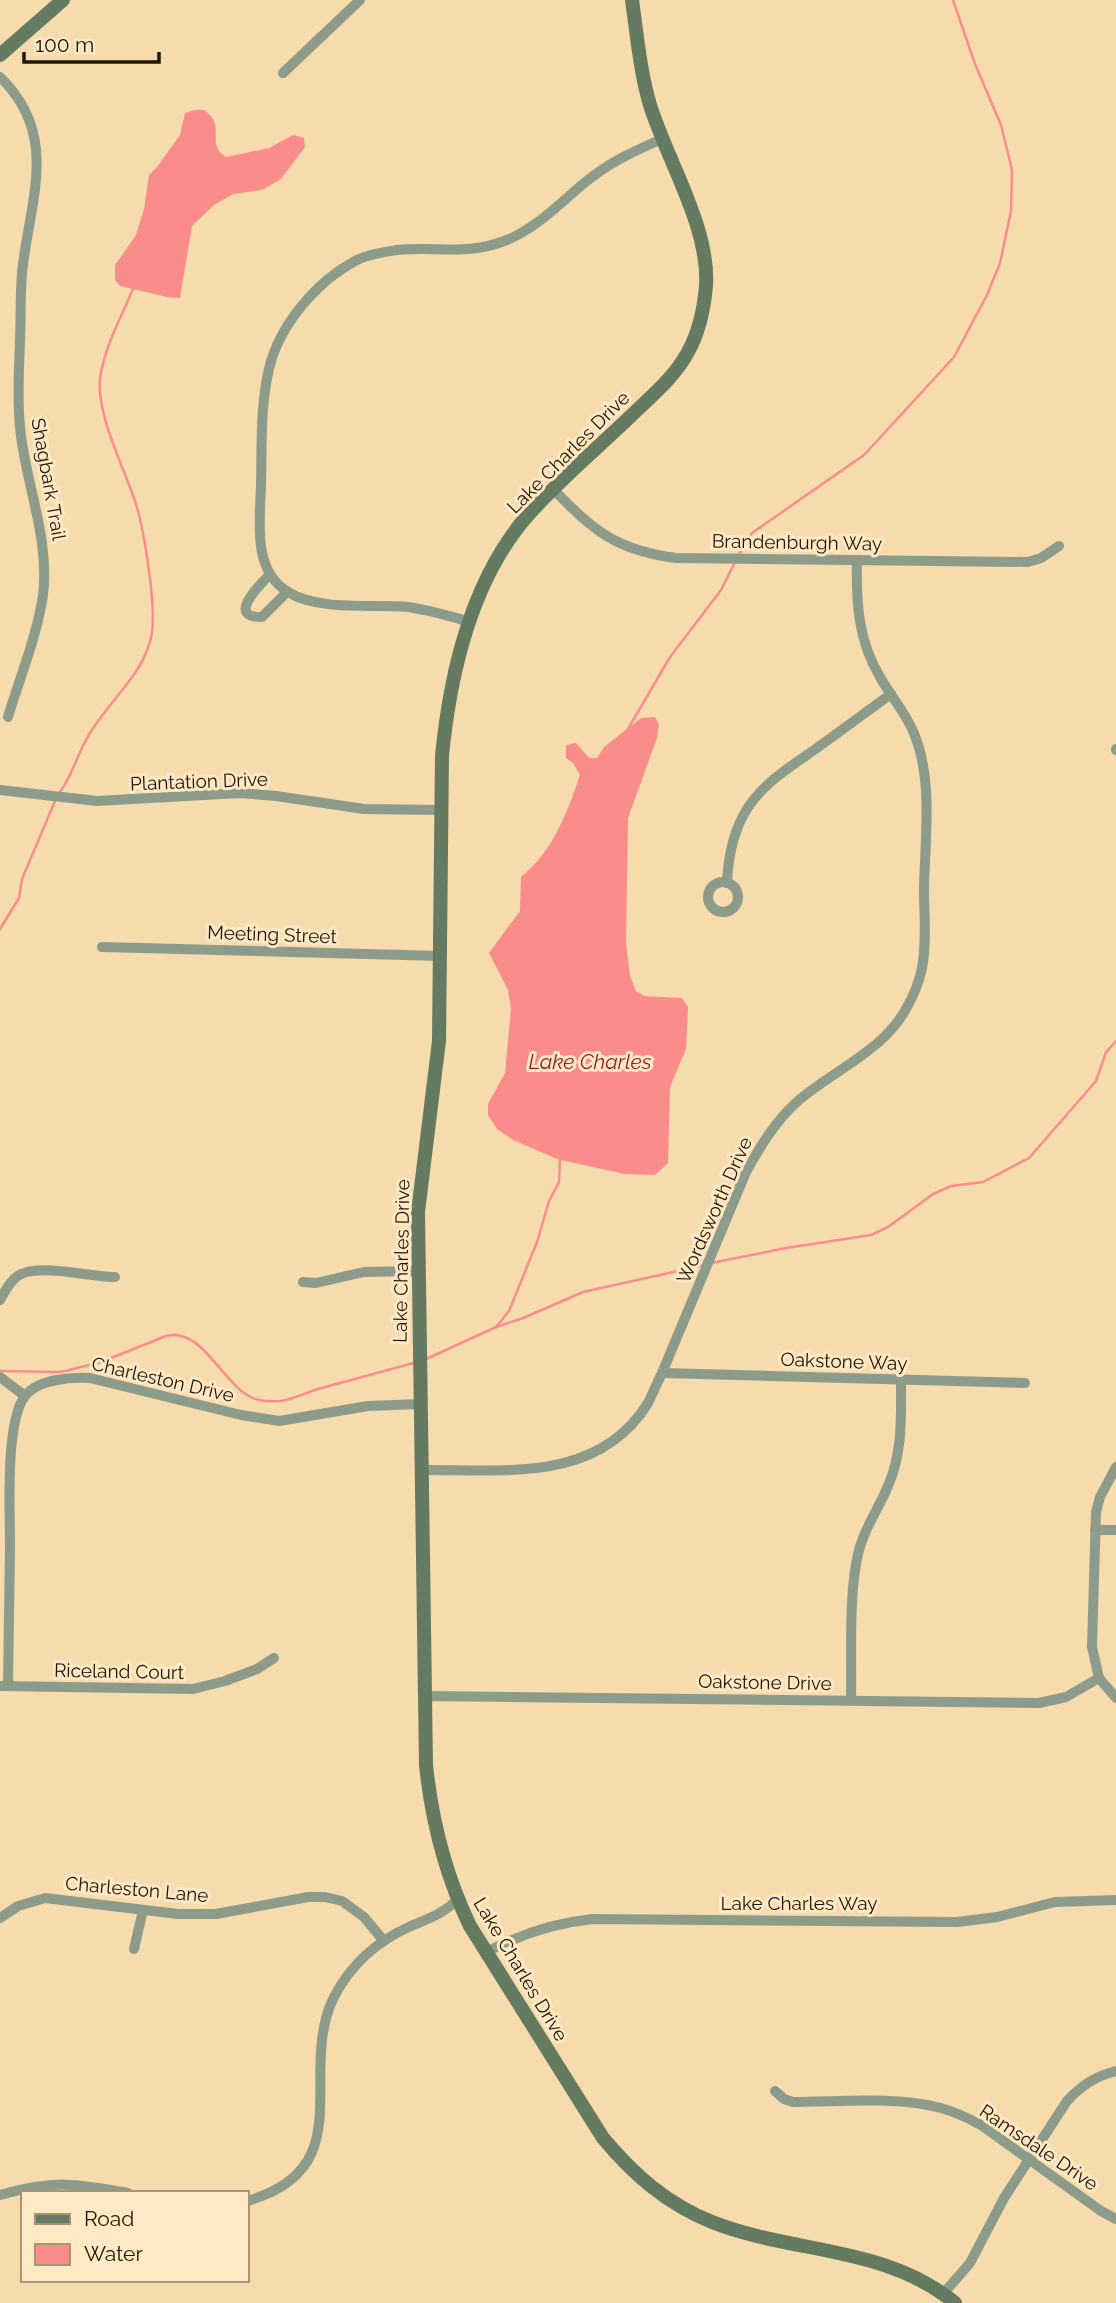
<svg xmlns="http://www.w3.org/2000/svg" width="1116" height="2303" font-family="Raleway,sans-serif">
<rect width="100%" height="100%" fill="#f6dbad"/>
<g fill="#fa8d8c">
<path d="M195,110H204C207,113 211,115 213,119C220,133 209,147 226,157L269,148L293,135L304,138L305,147L281,179L262,190L233,194L214,205L192,226L180,298L167,297L120,286L115,280V265L136,235L144,209L149,175L157,167L180,135L185,113Z"/>
<path d="M655,717L659,725L657,738L628,818L626,943L630,976L636,991L644,996L682,998L688,1007L686,1049L670,1087L668,1163L655,1175L624,1174L557,1159L513,1140L497,1129L488,1115V1104L505,1073L511,1009L508,990L489,953L520,911L521,877C552,853 568,811 580,775L573,763L566,758V745L576,743L589,758H597L604,747L641,718Z"/>
</g>
<g fill="none" stroke-linecap="round" stroke-linejoin="round">
<g stroke="#fa8d8c" stroke-width="2.5">
<polyline points="738,556 752,533 864,455 954,357 987,295 1000,263 1011,211 1012,170 1001,125 975,64 953,0"/>
<polyline points="628,729 670,657 721,590 735,562"/>
<path d="M60,792C72,775 76,758 86,740C105,703 146,675 152,632C156,605 144,528 135,501C124,468 96,413 100,379C104,348 121,317 133,289"/>
<polyline points="0,929 19,898 22,879 55,801"/>
<polyline points="711,1263 786,1248 871,1235 888,1227 933,1194 951,1186 983,1182 1029,1158 1096,1081 1106,1052 1116,1041"/>
<polyline points="496,1327 509,1311 537,1242 549,1201 559,1182 560,1159"/>
<polyline points="424,1360 496,1327 523,1318 583,1292 705,1265"/>
<path d="M0,1371L61,1372L101,1362L166,1336C205,1326 225,1393 259,1400C287,1405 297,1395 321,1388C352,1380 383,1371 414,1363"/>
</g>
<g stroke="#8c9b8a" stroke-width="10">
<polyline points="283,73 360,0"/>
<path d="M0,77C61,136 29,202 22,273C20,296 21,319 20,342C19,370 17,399 20,427C25,483 50,537 43,595C37,636 20,677 8,717"/>
<path d="M553,489C595,532 616,550 676,558L1028,562L1041,558L1059,546"/>
<path d="M270,574C261,584 225,618 262,617L287,592"/>
<path d="M470,622C450,616 429,610 408,607C373,604 318,611 288,592C252,570 260,522 261,485C262,447 260,407 269,369C279,325 317,281 357,260C369,254 384,252 397,250C438,246 467,256 507,240C541,226 564,198 592,177C614,160 637,150 662,139"/>
<polyline points="1116,750 1116,749"/>
<polyline points="0,790 97,801 240,793 276,796 364,809 441,810"/>
<circle cx="723" cy="897" r="15"/>
<path d="M727,883C728,859 732,837 743,816C759,785 790,767 817,748C842,730 866,712 891,694"/>
<polyline points="102,947 441,956"/>
<polyline points="303,1282 316,1283 364,1272 418,1271"/>
<path d="M0,1300C5,1291 11,1279 21,1274C43,1264 90,1277 115,1277"/>
<polyline points="662,1373 1025,1383"/>
<polyline points="0,1377 25,1396"/>
<polyline points="1116,1467 1100,1497 1096,1512 1092,1647 1099,1678 1116,1698"/>
<path d="M421,1470C503,1469 598,1484 648,1403C653,1393 657,1383 662,1373L746,1172C761,1145 776,1120 799,1100C834,1070 885,1050 907,1007C914,995 919,982 922,968C927,942 924,914 924,888C925,840 933,781 915,736C907,714 891,697 880,677C858,640 856,603 857,560"/>
<polyline points="1095,1530 1116,1530"/>
<polyline points="0,1686 193,1689 225,1681 257,1669 274,1658"/>
<path d="M8,1686C9,1639 9,1592 10,1545C10,1511 5,1422 25,1396C38,1379 71,1377 90,1378L241,1415L279,1421L368,1406L420,1404"/>
<polyline points="425,1696 1039,1703 1066,1697 1099,1678"/>
<path d="M851,1700C852,1656 848,1592 859,1550C865,1527 879,1508 888,1486C903,1452 901,1416 901,1380"/>
<polyline points="0,1918 18,1906 45,1898 178,1914 216,1914 308,1897 325,1897 342,1901 364,1917 383,1940"/>
<polyline points="134,1949 143,1910"/>
<path d="M485,1953C520,1934 553,1923 593,1919L957,1922L997,1917L1055,1902L1116,1900"/>
<path d="M775,2091L784,2099L793,2102C839,2102 896,2096 941,2108C955,2112 968,2118 981,2125L1101,2211L1116,2219"/>
<path d="M0,2195C53,2180 75,2183 128,2193"/>
<path d="M247,2201C363,2168 296,2073 334,1997C351,1964 377,1941 411,1926C429,1918 443,1914 457,1900"/>
<path d="M943,2294L970,2263L1004,2198L1067,2101C1081,2086 1095,2076 1116,2071"/>
</g>
<g stroke="#647a61" stroke-width="14">
<path d="M632,0C637,35 640,71 650,105C667,160 710,228 706,286C704,309 699,332 688,352C675,376 655,393 635,412C600,446 561,478 528,515C471,580 450,673 442,756L439,1041L418,1212L426,1765C432,1823 445,1874 470,1926L603,2138C634,2175 667,2204 712,2222C793,2254 885,2245 955,2303"/>
<polyline points="0,55 63,0"/>
</g>
</g>
<g text-anchor="middle" stroke-width="6" stroke-linejoin="round" paint-order="stroke">
<g font-size="19" fill="#1f1505" stroke="#ffe9c4">
<text transform="translate(568 452) rotate(-45)" y="7">Lake Charles Drive</text>
<text transform="translate(49 479) rotate(80)" y="7">Shagbark Trail</text>
<text transform="translate(797 542) rotate(1)" y="7">Brandenburgh Way</text>
<text transform="translate(199 781) rotate(-2)" y="7">Plantation Drive</text>
<text transform="translate(272 934) rotate(2)" y="7">Meeting Street</text>
<text transform="translate(714 1210) rotate(-66)" y="7">Wordsworth Drive</text>
<text transform="translate(401 1261) rotate(-89)" y="7">Lake Charles Drive</text>
<text transform="translate(844 1361) rotate(2)" y="7">Oakstone Way</text>
<text transform="translate(163 1379) rotate(13)" y="7">Charleston Drive</text>
<text transform="translate(119 1671) rotate(1)" y="7">Riceland Court</text>
<text transform="translate(765 1682) rotate(1)" y="7">Oakstone Drive</text>
<text transform="translate(137 1889) rotate(5)" y="7">Charleston Lane</text>
<text x="799" y="1910">Lake Charles Way</text>
<text transform="translate(521 1969) rotate(59)" y="7">Lake Charles Drive</text>
<text transform="translate(1039 2147) rotate(34)" y="7">Ramsdale Drive</text>
</g>
<g font-size="21" font-style="italic" fill="#9e1c2b" stroke="#ffe9c4">
<text x="590" y="1069">Lake Charles</text>
</g>
</g>
<rect x="21" y="2191" width="228" height="91" fill="#ffe9c4" stroke="#a59478" stroke-width="2"/>
<rect x="35" y="2214" width="35" height="10" fill="#647a61" stroke="#a59478" stroke-width="2"/>
<text x="84" y="2226" font-size="21" fill="#1f1505">Road</text>
<rect x="35" y="2244" width="35" height="21" fill="#fa8d8c" stroke="#a59478" stroke-width="2"/>
<text x="84" y="2261" font-size="21" fill="#1f1505">Water</text>
<path d="M24 52v10h135v-10" fill="none" stroke="#1f1505" stroke-width="3.5"/>
<text x="35" y="52" font-size="21" fill="#1f1505" stroke="#ffe9c4" stroke-width="5" paint-order="stroke">100 m</text>
</svg>
